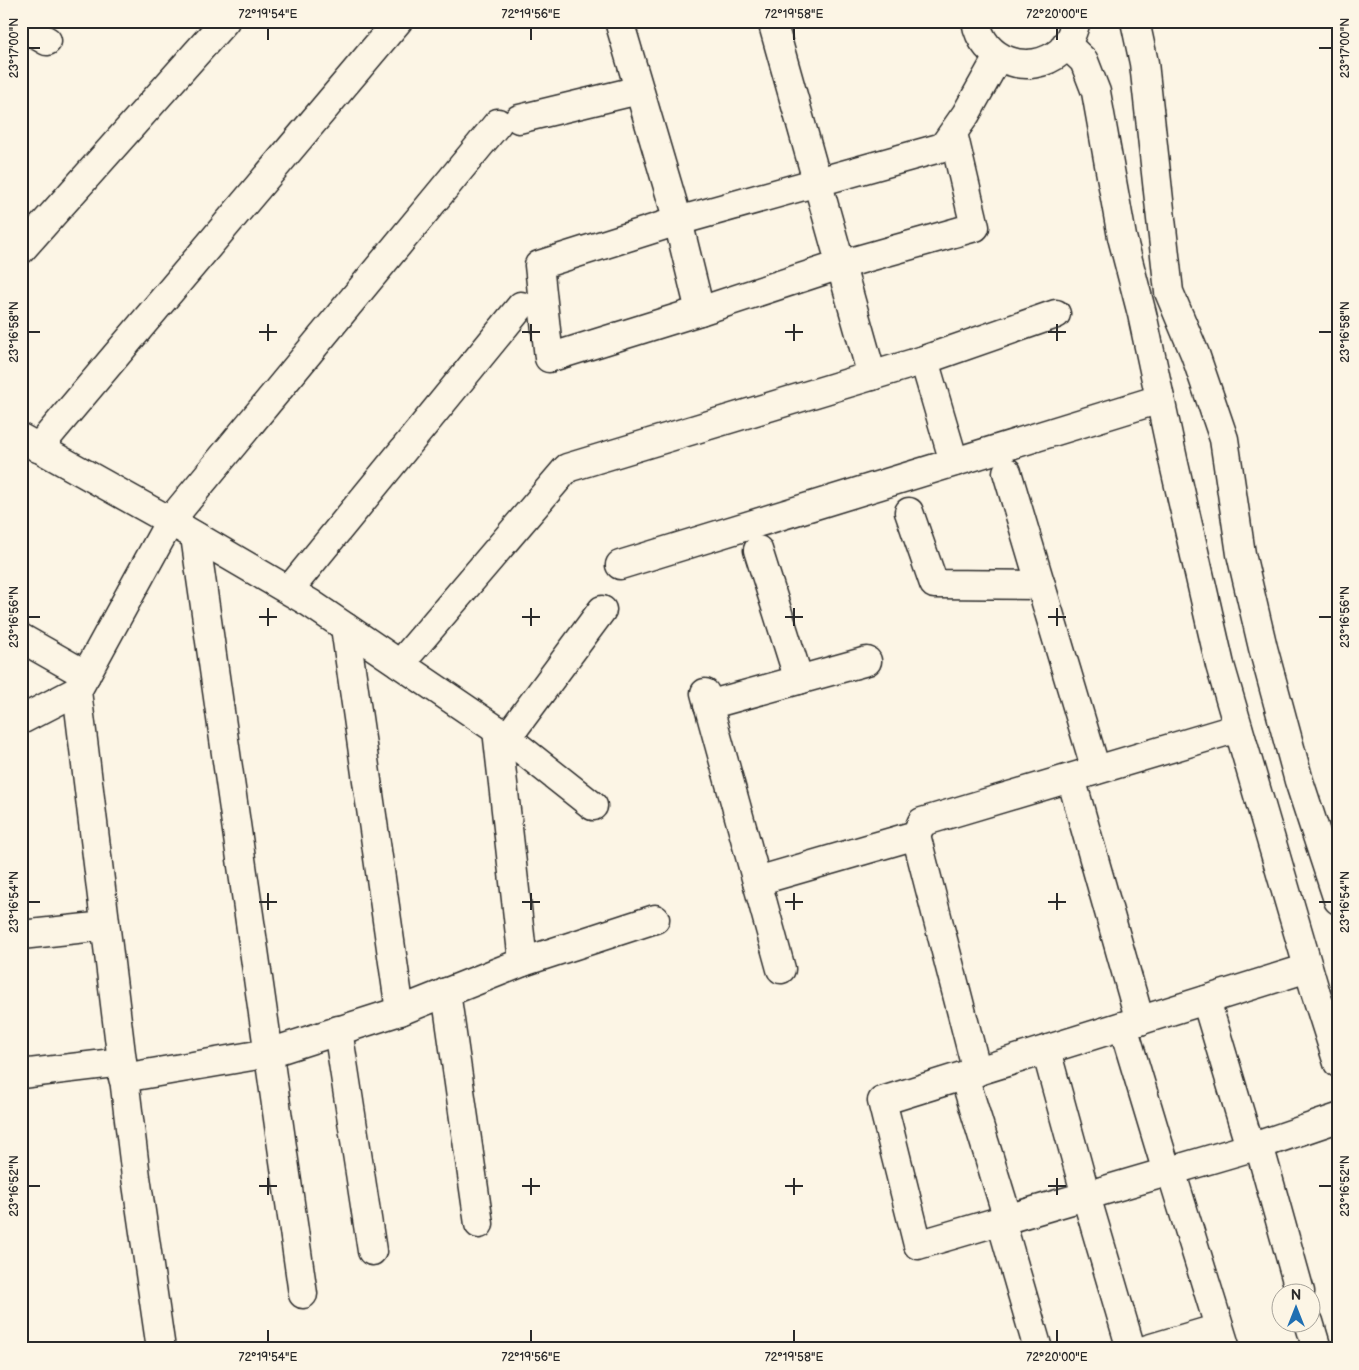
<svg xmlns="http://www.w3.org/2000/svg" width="1359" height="1370" font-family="'Balsamiq Sans',sans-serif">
<rect width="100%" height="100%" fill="#fcf5e5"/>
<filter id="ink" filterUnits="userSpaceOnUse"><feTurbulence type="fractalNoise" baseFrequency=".02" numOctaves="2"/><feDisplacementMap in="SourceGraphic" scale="10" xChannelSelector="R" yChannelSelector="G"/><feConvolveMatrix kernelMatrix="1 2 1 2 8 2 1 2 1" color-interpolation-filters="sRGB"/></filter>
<g filter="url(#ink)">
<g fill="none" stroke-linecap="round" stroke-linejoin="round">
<g stroke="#2b2b2b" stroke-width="31">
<g id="minor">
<polyline points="619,21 678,221 700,311"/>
<polyline points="772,21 872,376"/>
<path d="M976,21C982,61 1029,77 1060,52C1069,44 1073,32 1076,21"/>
<polyline points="1135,21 1144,63 1169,292 1195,354 1224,439 1241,554 1263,648 1299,781 1338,900"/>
<polyline points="21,26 47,41"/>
<polyline points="1066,44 1084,61 1096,92 1122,237 1142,314 1174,464 1220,665 1316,994 1338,1063"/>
<polyline points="519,119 639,90"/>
<polyline points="953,133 975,227 840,265 700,311 549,358 539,265 678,221 943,147 966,114 998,57"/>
<polyline points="21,250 225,21"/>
<polyline points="924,360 954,462"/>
<polyline points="21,438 170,521 310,603 497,730 593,806"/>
<polyline points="38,448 398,21"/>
<polyline points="1007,472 1096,770"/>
<polyline points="909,512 934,584 1041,585"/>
<polyline points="195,536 303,1294"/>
<polyline points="758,550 799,680"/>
<polyline points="620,565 1160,399"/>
<polyline points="289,590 521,306"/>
<polyline points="345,627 400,1011"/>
<polyline points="21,638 86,675"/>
<polyline points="400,664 567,468 924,360 1056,314"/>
<polyline points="705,693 781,969"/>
<polyline points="708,705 867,661"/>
<polyline points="21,720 77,691"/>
<polyline points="497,730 523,962"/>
<polyline points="507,738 602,610"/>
<polyline points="1071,778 1140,1021"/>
<polyline points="916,835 977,1072"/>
<polyline points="757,881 916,835 922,822 1238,728"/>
<polyline points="21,935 105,926"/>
<polyline points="1308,968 882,1101 918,1245 1259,1145 1338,1118"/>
<polyline points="446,992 479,1224"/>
<polyline points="1206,1000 1250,1147"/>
<polyline points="1123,1026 1167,1172"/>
<polyline points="338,1030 372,1251"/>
<polyline points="1046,1050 1086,1196 1131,1349"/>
<polyline points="21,1074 122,1062"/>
<polyline points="964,1076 1008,1219"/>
<polyline points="123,1078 269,1053 400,1011 523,962 655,919"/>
<polyline points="1259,1145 1300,1292"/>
<polyline points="1171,1171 1226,1349"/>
<polyline points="1001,1221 1038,1349"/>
<polyline points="1309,1322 1317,1349"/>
<polyline points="161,1349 136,1177 77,691 170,521 498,123"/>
<polyline points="1148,1349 1219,1328"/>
</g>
</g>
<use href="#minor" stroke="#fcf5e5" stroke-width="28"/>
</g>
</g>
<path fill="none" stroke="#2b2b2b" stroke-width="2" d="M268,28V40M531,28V40M794,28V40M1057,28V40M28,48H40M1319,48H1332M268,324V341M531,324V341M794,324V341M1057,324V341M28,332H40M259,332H277M522,332H540M785,332H803M1048,332H1066M1319,332H1332M268,608V626M531,608V626M794,608V626M1057,608V626M28,617H40M259,617H277M522,617H540M785,617H803M1048,617H1066M1319,617H1332M268,893V910M531,893V910M794,893V910M1057,893V910M28,902H40M259,902H277M522,902H540M785,902H803M1048,902H1066M1319,902H1332M268,1178V1195M531,1178V1195M794,1178V1195M1057,1178V1195M28,1186H40M259,1186H277M522,1186H540M785,1186H803M1048,1186H1066M1319,1186H1332M268,1330V1342M531,1330V1342M794,1330V1342M1057,1330V1342"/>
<rect width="1359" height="1370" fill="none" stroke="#fcf5e5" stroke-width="55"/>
<g transform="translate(1296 1308)"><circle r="24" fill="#fcf5e5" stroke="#a8a49b"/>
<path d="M0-4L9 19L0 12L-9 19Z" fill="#1f6fb2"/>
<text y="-8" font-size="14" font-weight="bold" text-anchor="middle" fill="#2b2b2b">N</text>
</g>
<rect x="28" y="28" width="1304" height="1314" fill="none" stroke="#2b2b2b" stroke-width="2"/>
<g font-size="12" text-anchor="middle" fill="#2b2b2b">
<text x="268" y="18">72°19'54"E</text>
<text x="531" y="18">72°19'56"E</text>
<text x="794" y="18">72°19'58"E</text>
<text x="1057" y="18">72°20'00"E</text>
<text transform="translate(14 48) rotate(-90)" y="4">23°17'00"N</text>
<text transform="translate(1345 48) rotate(-90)" y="4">23°17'00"N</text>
<text transform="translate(14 332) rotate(-90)" y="4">23°16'58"N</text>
<text transform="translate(1345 332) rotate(-90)" y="4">23°16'58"N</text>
<text transform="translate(14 617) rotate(-90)" y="4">23°16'56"N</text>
<text transform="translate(1345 617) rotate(-90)" y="4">23°16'56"N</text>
<text transform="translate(14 902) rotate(-90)" y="4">23°16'54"N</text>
<text transform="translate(1345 902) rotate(-90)" y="4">23°16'54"N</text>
<text transform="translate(14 1186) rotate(-90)" y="4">23°16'52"N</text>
<text transform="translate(1345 1186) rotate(-90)" y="4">23°16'52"N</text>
<text x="268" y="1361">72°19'54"E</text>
<text x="531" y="1361">72°19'56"E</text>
<text x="794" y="1361">72°19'58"E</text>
<text x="1057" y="1361">72°20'00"E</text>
</g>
</svg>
